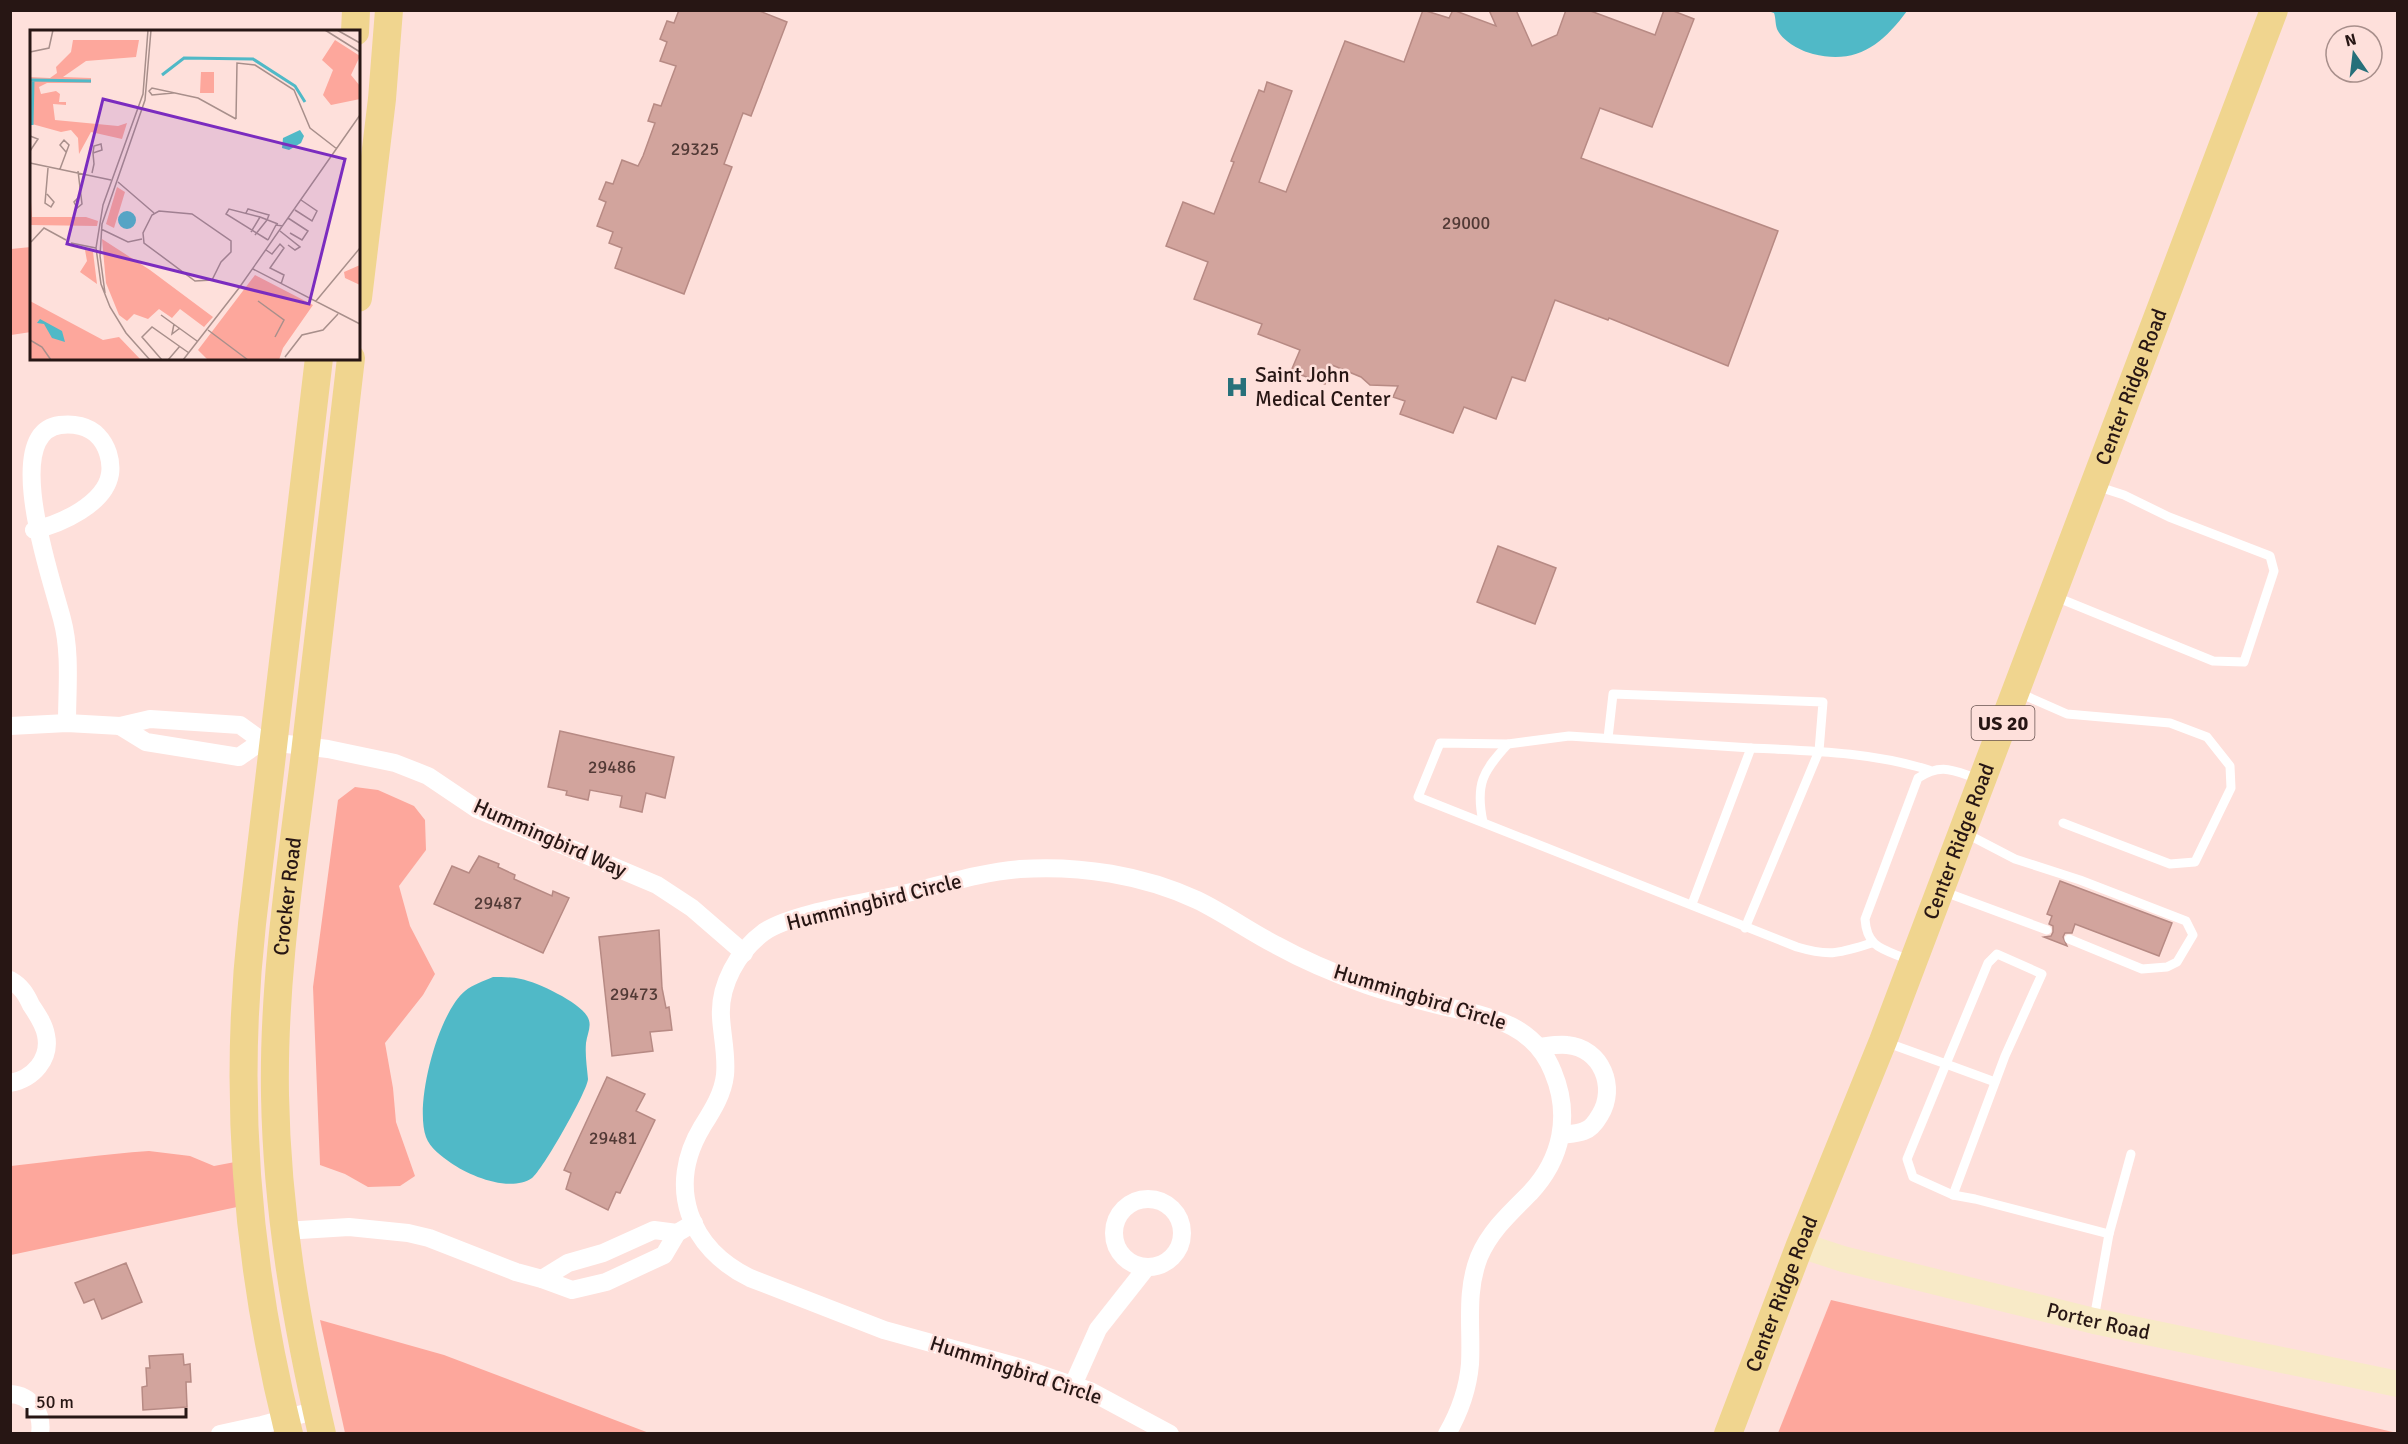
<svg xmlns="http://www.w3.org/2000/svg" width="2408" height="1444" font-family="Signika,sans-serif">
<rect width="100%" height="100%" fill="#fee0db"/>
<g fill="#fda79c">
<polygon points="31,247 31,332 11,335 11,249"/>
<polygon points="355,787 378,790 414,806 425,820 426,850 399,886 410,926 435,974 423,995 385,1043 393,1088 396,1122 415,1176 400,1186 368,1187 345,1174 320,1165 313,987 338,800"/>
<path d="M149,1151L190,1156L214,1166L235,1162L237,1207L11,1255V1166C57,1161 103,1154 149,1151Z"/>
<polygon points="1831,1300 2397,1433 1778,1433"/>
<polygon points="320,1320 444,1355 649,1433 345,1433"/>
</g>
<g fill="#50b9c7">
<path d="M1768,11H1907C1882,45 1856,65 1813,54C1801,51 1784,42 1778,31C1775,26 1776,18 1774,13Z"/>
<path d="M493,977C502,977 512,977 521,979C537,982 579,1002 587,1016C593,1025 587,1034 586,1043C585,1056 587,1067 588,1079C588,1090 542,1171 532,1178C510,1193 470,1176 451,1163C441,1156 430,1148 426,1137C414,1104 438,1013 465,991C472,985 484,981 493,977Z"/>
</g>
<g fill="#d2a49d" stroke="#b78a84" stroke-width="1.5">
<polygon points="679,10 757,10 787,22 751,116 743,113 724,164 732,167 684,294 615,268 622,248 609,243 613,232 597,226 606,202 599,199 606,182 613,184 622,160 638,166 643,156 655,123 648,121 654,104 661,106 676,66 660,61 667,42 660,39 667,21 674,23"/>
<polygon points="1423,10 1449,18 1453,10 1496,26 1489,10 1516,10 1532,46 1557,35 1566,10 1588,10 1655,35 1664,10 1671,10 1694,19 1652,127 1600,108 1581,158 1778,231 1728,366 1609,318 1608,320 1555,300 1525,381 1512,377 1496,419 1464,407 1453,433 1400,414 1405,401 1393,397 1398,386 1370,385 1361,377 1332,365 1325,384 1291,371 1300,350 1258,334 1262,324 1194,299 1208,262 1166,246 1183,202 1214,214 1234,162 1231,161 1259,90 1264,92 1267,82 1292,91 1259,182 1286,192 1345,41 1404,62"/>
<polygon points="1498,546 1556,568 1535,624 1477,602"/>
<polygon points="560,731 674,757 665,798 646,793 642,812 620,807 622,796 590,790 588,800 566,795 567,791 548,787"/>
<polygon points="479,856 499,864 498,867 515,875 514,879 552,896 553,891 569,898 543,953 434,904 452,866 469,873"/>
<polygon points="2060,881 2172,923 2159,956 2075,924 2072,933 2065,933 2063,937 2067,946 2044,937 2051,936 2053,932 2053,926 2049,924 2052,916 2047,914"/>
<polygon points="659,930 662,988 666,1008 669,1007 672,1030 650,1032 653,1051 612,1056 599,937"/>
<polygon points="607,1077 645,1094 636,1111 655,1120 620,1193 616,1192 608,1210 566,1189 571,1173 564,1170"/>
<polygon points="126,1263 142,1302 102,1319 94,1299 84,1303 75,1283"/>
<polygon points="183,1354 184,1365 190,1364 191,1382 186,1382 187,1407 143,1410 142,1387 147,1386 146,1368 150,1368 149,1356"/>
</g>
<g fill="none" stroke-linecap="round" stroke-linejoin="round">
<g stroke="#fff" stroke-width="9">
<polyline points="2056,597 2213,661 2244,662 2274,571 2270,556 2169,517 2124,495 2096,486"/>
<polyline points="2017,692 2067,714 2170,723 2207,737 2230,766 2231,788 2195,862 2170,864 2063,823"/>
<polyline points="1608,738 1613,694 1823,702 1819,751 1745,928"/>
<path d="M1751,748L1569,736L1508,744L1440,743L1418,797L1797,947C1831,957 1839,953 1872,943"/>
<path d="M1483,822C1475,784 1483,771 1508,744"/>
<polyline points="1965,833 2015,859 2080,880 2186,921 2193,935 2177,962 2167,967 2142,969 2069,939"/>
<polyline points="1942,891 2047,930"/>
<path d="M1692,904L1751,748C1812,751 1871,752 1929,770"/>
<path d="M1909,960C1884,949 1867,949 1865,919L1918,778C1942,762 1954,771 1979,779"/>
<polyline points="1885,1042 1946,1064 1988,963 1997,954 2042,974 2005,1056 1953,1195 1975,1199 2109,1234 2094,1319"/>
<polyline points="1953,1195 1913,1177 1907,1159 1946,1064 1995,1082"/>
<polyline points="2109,1234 2131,1154"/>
</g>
<g stroke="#fff" stroke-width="18">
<path d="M34,530C61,524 105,504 110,474C112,461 107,445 98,436C89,426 73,423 60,425C0,433 52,580 62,619C71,652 67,689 67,723"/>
<polyline points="10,726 67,723 120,726 150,719 240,725 262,741 328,749 395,763 428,776 477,809 657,885 692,908 744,953"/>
<polyline points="120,726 146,742 239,757 262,741"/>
<path d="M10,980C21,986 26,994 31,1005C37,1014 44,1024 46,1035C51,1059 33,1079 10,1083"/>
<path d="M1539,1047C1548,1046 1558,1044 1567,1045C1602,1048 1617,1088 1600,1115C1596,1122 1591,1129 1584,1131C1577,1134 1568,1134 1561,1135"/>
<circle cx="1148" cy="1233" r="34"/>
<polyline points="284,1231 349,1227 408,1233 429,1238 516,1272 542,1279 572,1290 606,1282 664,1255 677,1233 694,1223"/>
<polyline points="542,1279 568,1263 603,1253 654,1230 677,1233"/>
<polyline points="1073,1385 1098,1329 1147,1267"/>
<path d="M10,1394C32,1395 43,1414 40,1434"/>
<polyline points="220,1434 262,1425 317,1410"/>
<path d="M1170,1434L1090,1391L1022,1368L884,1330L750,1278C689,1248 666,1187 702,1127C712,1111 723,1094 725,1075C727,1055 722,1036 721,1017C719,985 738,951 764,932C792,913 864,903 899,895C938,886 980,872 1020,869C1080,865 1143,875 1197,900C1224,913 1249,931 1276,945C1305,961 1336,974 1367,985C1390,993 1414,999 1438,1005C1485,1016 1533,1021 1553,1072C1571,1115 1562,1159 1530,1193C1510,1213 1490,1231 1479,1257C1465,1293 1472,1327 1470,1364C1468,1388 1459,1413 1447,1434"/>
</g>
<path stroke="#f8eac7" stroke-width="26" id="s1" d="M1800,1245L1843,1259L2094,1321L2398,1384"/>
<g stroke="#f0d58f" stroke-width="28">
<polyline points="355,32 356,10"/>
<polyline points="358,298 382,99 389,10"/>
<path d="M289,1434C247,1267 233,1094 252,924L319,358"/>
<path id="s2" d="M322,1434C296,1322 277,1210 275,1095C273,980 291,866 305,753C321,622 336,490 351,358"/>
<path id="s3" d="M1728,1434L1800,1245L1883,1041L2274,10"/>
</g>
</g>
<defs>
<g id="hospital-bare" transform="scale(1.8)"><path d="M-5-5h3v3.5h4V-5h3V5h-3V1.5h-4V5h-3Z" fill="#27707a" stroke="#fee0db" stroke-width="2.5" paint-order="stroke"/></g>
</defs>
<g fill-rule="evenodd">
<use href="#hospital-bare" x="1237" y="387"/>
</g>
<g text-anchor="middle" stroke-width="5" stroke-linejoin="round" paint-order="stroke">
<g font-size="18" fill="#523a36">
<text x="695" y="155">29325</text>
<text x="1466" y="229">29000</text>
<text x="612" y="773">29486</text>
<text x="498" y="909">29487</text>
<text x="634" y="1000">29473</text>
<text x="613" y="1144">29481</text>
</g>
<rect fill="#fee0db" stroke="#685350" stroke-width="1.5" x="1971.5" y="706" width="63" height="34" rx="4.5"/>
<g font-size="20" font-weight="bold" fill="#271614">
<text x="2003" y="730">US 20</text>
</g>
<g font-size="21" fill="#271614" stroke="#fee0db" text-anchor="start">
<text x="1255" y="382">Saint John<tspan x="1255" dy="24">Medical Center</tspan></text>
</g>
<g font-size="21" fill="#271614" stroke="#fee0db">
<text dy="7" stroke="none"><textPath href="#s3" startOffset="1122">Center Ridge Road</textPath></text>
<text transform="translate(550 838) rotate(24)" y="7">Hummingbird Way</text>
<text dy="7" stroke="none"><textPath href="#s3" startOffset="636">Center Ridge Road</textPath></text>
<text dy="7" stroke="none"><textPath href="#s2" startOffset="542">Crocker Road</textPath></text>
<text transform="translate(874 902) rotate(-14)" y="7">Hummingbird Circle</text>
<text transform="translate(1420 997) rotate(17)" y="7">Hummingbird Circle</text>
<text dy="7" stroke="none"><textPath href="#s3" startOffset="150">Center Ridge Road</textPath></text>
<text dy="7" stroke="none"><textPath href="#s1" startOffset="308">Porter Road</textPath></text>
<text transform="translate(1016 1370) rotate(18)" y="7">Hummingbird Circle</text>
</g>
</g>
<g transform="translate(30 30)">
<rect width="330" height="330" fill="#fee0db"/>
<path d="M43,10H109L106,27L56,31L33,47L61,48V53H17L9,57L11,64L26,61L30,64L29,72H36V75L23,74L25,90L88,96L97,93L92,109L61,102L49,124L48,108L41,100L31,102L2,94L0,47L20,48L27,43L26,37L41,22ZM305,10L330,26L321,45L330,56V69L301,75L293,65L303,40L292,30ZM171,42H184V63H170ZM0,157L2,187H56L68,191L67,196L0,195ZM87,157L95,162L84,198L76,194ZM72,209L120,240L183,287L174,297L150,279L142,288L129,279L118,289L104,284L97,291L89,285L76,253ZM55,220L63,222L67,254L50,242L57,231ZM330,235V255L315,248L314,242ZM225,245L283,275L253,318L249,330H178L168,320ZM0,271L73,310L89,307L111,330H0Z" fill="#fda79c"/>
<path d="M270,100L274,106L271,113L259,120L252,118L253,108ZM88 190a9 9 0 1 1 18 0a9 9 0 1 1-18 0ZM10,289L32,301L35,312L22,308L14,294L7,293Z" fill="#50b9c7"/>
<path fill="none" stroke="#50b9c7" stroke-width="3" d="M132,45L154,28L223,29L265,56L275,72M0,50L61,51M2,95L3,51"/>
<path fill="none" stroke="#a88f8b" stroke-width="1.5" d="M118,0L113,64L73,175L66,218L71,254L80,277L96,303L120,330M295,0L330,22M307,0L330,13M0,22L19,18L23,0M143,63L122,65L119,61L122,58L168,68L206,89M206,89L207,33L225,35L264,60L280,98L307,119M0,106L8,109L0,121M0,133L81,150M30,139L39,115L34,110L30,115L36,122M48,141L52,174L47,178L44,172L49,167M62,143L64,134L63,123L64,116L71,114L72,120L63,123M88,152L124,183M17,164L24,172L21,177L15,173L18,138M265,180L282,191L287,181L271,170M129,181L162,184L201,211V222L191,232L182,250L165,251L114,213L113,203L122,185ZM216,183L218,179L239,185L237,190M230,187L199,179L196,184L238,210M258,188L278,201L272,210L260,203M71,199L98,212L112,209M250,201L270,217L265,220L258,215M221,202L230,187L248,194M225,205L237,190M238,210L246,195L253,196M1,212L14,198L36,210M41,213L66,218M236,220L242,224L250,214L254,218L240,238L254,245L251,254M223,239L330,294M75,263L70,226L72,194L115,70L121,0M228,271L254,290L245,307M286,271L330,218M131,285L167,311M144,294L142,304L150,298M178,300L218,330M0,310L12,317L21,330M255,327L272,305L293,300L308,284M132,330L112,307L122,297L159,323M138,330L150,316M153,330L209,258L330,85"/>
<path fill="#7b2cbf" fill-opacity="0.15" stroke="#7b2cbf" stroke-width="3" d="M73,69L315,129L279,274L37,214Z"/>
<rect width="330" height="330" fill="none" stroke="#271614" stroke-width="3"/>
</g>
<rect width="2408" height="1444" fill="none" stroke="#271614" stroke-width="24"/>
<g transform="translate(2354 54) rotate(346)"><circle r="28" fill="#fee0db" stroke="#a88f8b" stroke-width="1.5"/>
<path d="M0-4.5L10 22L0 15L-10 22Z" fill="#27707a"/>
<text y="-9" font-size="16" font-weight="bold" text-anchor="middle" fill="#271614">N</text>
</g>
<path d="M27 1408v9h159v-9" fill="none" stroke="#271614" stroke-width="3"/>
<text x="36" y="1408" font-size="18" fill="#271614" stroke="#fee0db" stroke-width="4.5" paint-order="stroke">50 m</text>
</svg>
